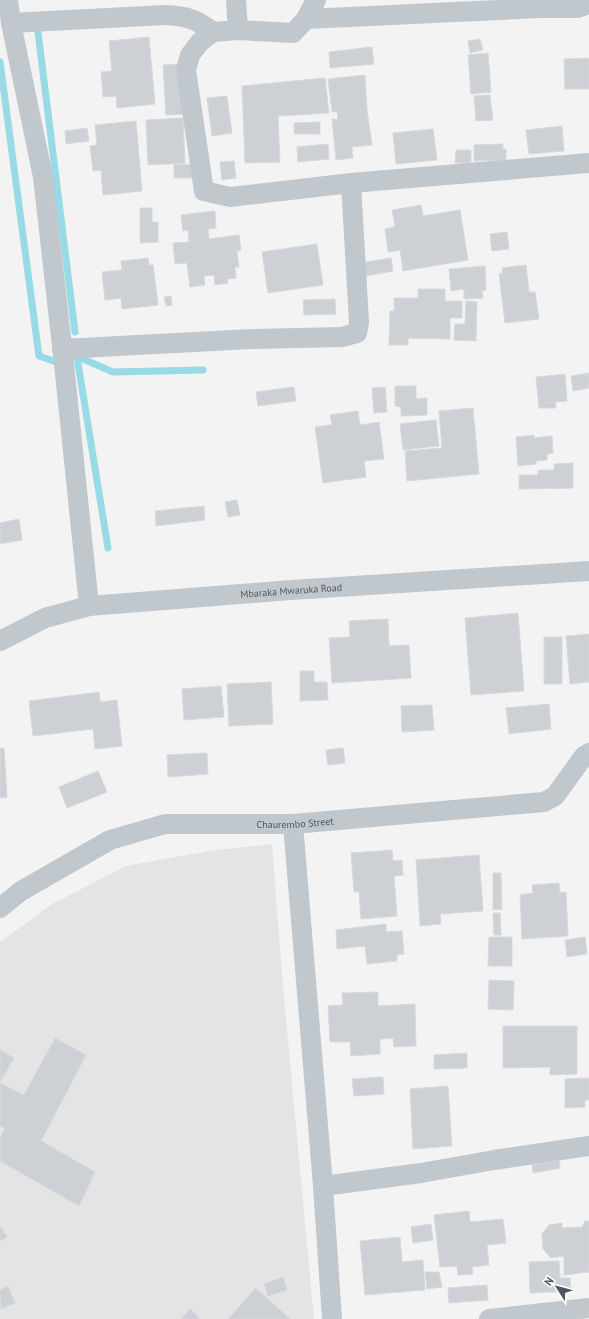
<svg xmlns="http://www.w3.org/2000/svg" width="589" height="1319" font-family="'PT Sans',sans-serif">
<rect width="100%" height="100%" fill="#f4f3f3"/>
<polygon fill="#e5e4e4" points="272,844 283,987 314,1319 0,1319 0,942 52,904 126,866 209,851"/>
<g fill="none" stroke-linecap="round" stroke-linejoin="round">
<g stroke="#98dae5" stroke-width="7">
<polyline points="38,32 75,332"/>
<polyline points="0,62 39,356 62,364"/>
<polyline points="76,351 108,548"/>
<polyline points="76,356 113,372 203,370"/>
</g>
</g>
<g fill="#cdd0d4" stroke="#d7d9dd">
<polygon points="149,37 155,104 117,108 116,96 103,97 101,72 112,71 109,41"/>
<polygon points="480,39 483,50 470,53 468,41"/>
<polygon points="372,47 374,64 330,68 329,52"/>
<polygon points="488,53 491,92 471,94 468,55"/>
<polygon points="589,58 589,89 565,89 564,59"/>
<polygon points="181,64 188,114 166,115 163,65"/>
<polygon points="365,75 367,110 372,145 352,147 353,158 336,160 332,119 338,119 337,111 332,112 328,79"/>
<polygon points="325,78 329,113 278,116 280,162 245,163 242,86"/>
<polygon points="490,95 493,120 476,121 474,96"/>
<polygon points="227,96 232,133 212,136 207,98"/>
<polygon points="183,118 185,163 148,165 146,120"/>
<polygon points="136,121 142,191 103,195 101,170 93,171 90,146 97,145 95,125"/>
<polygon points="320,122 320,134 294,134 294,123"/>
<polygon points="562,126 564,151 529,154 526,130"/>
<polygon points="87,128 89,141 66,144 65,131"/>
<polygon points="433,129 437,160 396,164 393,133"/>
<polygon points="328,144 329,159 298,162 297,147"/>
<polygon points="503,144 503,149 506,149 506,160 474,161 474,145"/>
<polygon points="456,150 471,150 471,163 455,163"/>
<polygon points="234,161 236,178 222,180 220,162"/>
<polygon points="174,164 192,165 192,178 174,178"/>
<polygon points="421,205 423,216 460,210 468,260 403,271 400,250 388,252 385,229 395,227 392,210"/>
<polygon points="140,208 152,208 152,222 158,222 158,242 140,243"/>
<polygon points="215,211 216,228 208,229 209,239 239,235 241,250 237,251 239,267 235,267 236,278 227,279 228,283 215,285 214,275 204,276 205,285 190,287 187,263 175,264 173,243 189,242 188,230 183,231 181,215"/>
<polygon points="507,232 509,249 492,251 490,234"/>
<polygon points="317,244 323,285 268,293 262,252"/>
<polygon points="148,258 149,265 153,265 158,305 122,309 121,298 105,300 102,272 122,270 121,261"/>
<polygon points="391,258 393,271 361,277 359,263"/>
<polygon points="526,265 529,292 535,292 539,319 505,323 499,274 503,273 502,268"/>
<polygon points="485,266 486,290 482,291 483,298 464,299 464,289 451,291 449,269"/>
<polygon points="418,289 445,289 445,301 462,301 462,318 450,318 450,339 408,338 408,345 389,345 390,311 394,311 394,298 418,298"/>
<polygon points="171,296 172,305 166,306 164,297"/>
<polygon points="335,299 336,314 304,315 303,300"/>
<polygon points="466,301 477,302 476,341 454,340 455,324 465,324"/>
<polygon points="589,373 589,388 573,391 571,376"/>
<polygon points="565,374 567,401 555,402 556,408 539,408 536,377"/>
<polygon points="395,386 416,386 416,399 427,398 427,415 401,416 401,407 395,406"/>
<polygon points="294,387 296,401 258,406 256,392"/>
<polygon points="385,387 387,412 374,413 372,388"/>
<polygon points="473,408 479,474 407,481 405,451 442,448 439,411"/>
<polygon points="358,411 360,425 379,422 384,459 364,461 366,477 323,483 315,427 332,425 330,415"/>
<polygon points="436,420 439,446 403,450 400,424"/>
<polygon points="534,435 534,438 552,436 553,453 547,454 547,460 536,461 536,464 518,466 516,437"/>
<polygon points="573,463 573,488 519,489 519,475 538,475 538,470 554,470 554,464"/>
<polygon points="237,500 240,515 228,517 225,502"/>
<polygon points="204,506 205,520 156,526 155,511"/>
<polygon points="19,519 22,540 0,544 0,523"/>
<polygon points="518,613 524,691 471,695 465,618"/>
<polygon points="388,619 389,646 409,645 411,678 332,683 329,638 350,637 349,621"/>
<polygon points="589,634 589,682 570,684 566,636"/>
<rect x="544" y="637" width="18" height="47"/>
<polygon points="300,671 314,671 314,682 327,682 328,700 300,701"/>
<polygon points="271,682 273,724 229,726 227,684"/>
<polygon points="221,686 224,717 184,720 182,689"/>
<polygon points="99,692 100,702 117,700 122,746 95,749 93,729 33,736 29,701"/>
<polygon points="549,704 551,729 509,734 506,708"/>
<polygon points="432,705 434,730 402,732 401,706"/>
<polygon points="0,748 4,748 7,797 0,798"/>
<polygon points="343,748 345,763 328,765 326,750"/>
<polygon points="207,753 208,774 168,777 167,755"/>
<polygon points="98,771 107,792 67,808 59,787"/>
<polygon points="392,850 393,861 402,860 403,875 394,876 397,916 361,919 359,892 354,892 351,853"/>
<polygon points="479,855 483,911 440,914 441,924 420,926 416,860"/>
<polygon points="493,873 501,873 502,909 493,910"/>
<polygon points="559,883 560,893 566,892 568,936 522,939 520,895 533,893 532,885"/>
<polygon points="493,913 500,913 501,935 494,935"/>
<polygon points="386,924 386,932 402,931 404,954 397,955 397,961 367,964 365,946 337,949 336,930"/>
<polygon points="489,937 512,937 512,966 488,966"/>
<polygon points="585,937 587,954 567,957 565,940"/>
<polygon points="489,980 514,981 513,1010 488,1009"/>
<polygon points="378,992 378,1006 415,1004 416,1046 394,1047 393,1038 380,1039 380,1054 351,1056 350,1042 330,1042 328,1006 343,1005 342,993"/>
<polygon points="503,1026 577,1026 577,1074 550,1075 550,1067 503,1068"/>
<polygon points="55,1038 86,1055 41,1141 95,1172 79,1206 0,1161 0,1138 5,1128 0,1126 0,1083 24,1095"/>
<polygon points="0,1050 14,1058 0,1082"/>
<polygon points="467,1053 467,1068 434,1069 434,1055"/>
<polygon points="383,1077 384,1094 354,1096 352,1079"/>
<polygon points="589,1078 589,1100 585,1100 585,1107 565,1108 565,1079"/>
<polygon points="448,1086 452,1146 413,1149 410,1089"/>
<polygon points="559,1160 560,1168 533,1173 532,1165"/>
<polygon points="469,1211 470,1222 503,1219 506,1243 487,1245 489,1265 472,1267 473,1274 458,1275 457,1266 440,1267 434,1215"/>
<polygon points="585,1221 589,1221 589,1272 564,1275 564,1256 551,1258 543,1249 542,1234 549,1225 562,1223 562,1228 582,1227"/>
<polygon points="431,1224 433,1240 413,1243 411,1227"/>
<polygon points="0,1226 7,1237 0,1241"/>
<polygon points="400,1237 402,1262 423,1260 425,1290 365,1295 360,1241"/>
<polygon points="559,1261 560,1278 570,1278 571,1291 530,1293 529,1262"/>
<polygon points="425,1272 439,1272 442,1287 427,1289"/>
<polygon points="283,1277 287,1290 268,1296 264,1284"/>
<polygon points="487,1285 488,1300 449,1303 448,1288"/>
<polygon points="8,1286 15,1303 1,1309 0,1290"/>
<polygon points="256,1288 290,1319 228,1319"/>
<polygon points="190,1309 200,1319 181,1319"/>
</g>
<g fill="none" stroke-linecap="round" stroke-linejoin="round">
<g stroke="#c0c7cd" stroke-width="20">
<polyline points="8,0 11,23 43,177 64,364 89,606"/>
<polyline points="236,0 238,30"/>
<polyline points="316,0 306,19 293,33 238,30 213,32 200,42 190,55 186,70 204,191 230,197 351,183 589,163"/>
<polyline points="306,19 540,8 577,8 589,4"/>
<path d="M11,23L165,15C187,16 196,19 213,32"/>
<polyline points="62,349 251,339 342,337 357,333 359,322 351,183"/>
<path id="s1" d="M0,641L45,618L89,606L291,590L589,571"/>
<polyline points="293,824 323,1186 332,1319"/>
<path id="s2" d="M0,908L21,891L110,840L165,824H293L544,802L555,796L584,756L589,753"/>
<polyline points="323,1186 421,1173 494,1160 589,1146"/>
<polyline points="489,1319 589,1308"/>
</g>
</g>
<g text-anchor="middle" stroke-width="3" stroke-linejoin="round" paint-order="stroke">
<g font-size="10" fill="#4c575e" stroke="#fff">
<text dy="4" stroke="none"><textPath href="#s1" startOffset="299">Mbaraka Mwaruka Road</textPath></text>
<text dy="4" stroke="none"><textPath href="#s2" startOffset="317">Chaurembo Street</textPath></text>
</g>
</g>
<g transform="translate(557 1287) rotate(306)" stroke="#ffffff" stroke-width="3" paint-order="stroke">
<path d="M0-3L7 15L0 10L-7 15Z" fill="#4c575e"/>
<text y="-6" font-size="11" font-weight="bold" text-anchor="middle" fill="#4c575e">N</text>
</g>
</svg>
